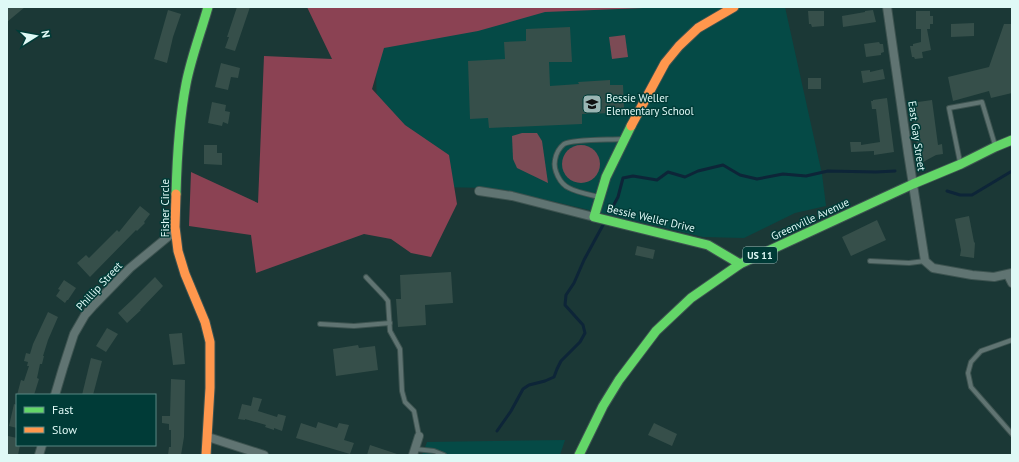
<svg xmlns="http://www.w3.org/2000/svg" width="1019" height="462" font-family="'PT Sans',sans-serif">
<rect width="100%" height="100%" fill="#1b3836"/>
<g fill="#054a46">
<polygon points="545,7 785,7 822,174 826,206 795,213 744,238 703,237 505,190 491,188 379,186 375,35"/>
<polygon points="565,440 560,455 422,455 427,442"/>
</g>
<g fill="#7c4b55">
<polygon points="625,35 628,57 612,59 609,37"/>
<polygon points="522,133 537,133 542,141 548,183 517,168 513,159 512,136"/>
<circle cx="581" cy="164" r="19"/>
</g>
<polygon fill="#8b4253" points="307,7 668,7 545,12 478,31 384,48 372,89 405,125 449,155 457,204 431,257 411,253 391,239 364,234 256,273 251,235 189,226 191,172 258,203 264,56 332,59"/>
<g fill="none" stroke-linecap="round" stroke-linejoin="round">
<g stroke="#0d2538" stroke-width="3">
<polyline points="947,191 960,195 972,195 1012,171"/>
<polyline points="611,210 618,197 623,178 633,176 657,180 668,172 685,177 698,171 723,165 740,175 757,179 783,174 806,176 828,171 876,172 895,171"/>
<polyline points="497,431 511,411 523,389 529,385 545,381 554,377 557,369 561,361 580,342 585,333 583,325 565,305 566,295 574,283 584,260 603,225"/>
</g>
</g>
<g fill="#364f4a">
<polygon points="7,7 25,7 7,22"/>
<polygon points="237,7 250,7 235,51 225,48 229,37 227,37"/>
<polygon points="168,10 181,14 173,37 167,63 154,59"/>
<polygon points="873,10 876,22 843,27 842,16 865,12 865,11"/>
<polygon points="808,11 824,11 824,26 812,27 811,24 809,24"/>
<polygon points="916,11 930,11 930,16 933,16 933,24 930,24 930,29 927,29 931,50 922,52 923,58 915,59 914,57 912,57 910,46 913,46 913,44 921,42 921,29 916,29"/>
<polygon points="974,23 974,36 951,37 951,24"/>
<polygon points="1004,24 1012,24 1012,93 991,98 989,91 953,101 948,77 989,67"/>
<polygon points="570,27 572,62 549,62 550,86 579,84 578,82 610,80 610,85 623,85 624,108 614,108 614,113 582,114 582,124 489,128 488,118 470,119 468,61 505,59 504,42 526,41 526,29"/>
<polygon points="879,42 880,44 883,44 884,52 881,53 881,55 866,57 864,44"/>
<polygon points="221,63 240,68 238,78 231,77 228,90 215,87"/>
<polygon points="883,69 885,79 863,83 861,71 870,70 870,72"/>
<rect x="808" y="78" width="13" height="11"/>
<polygon points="887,98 894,152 874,155 874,151 851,152 850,142 861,142 861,145 880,142 876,109 872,109 871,101 873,101 873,100"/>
<polygon points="932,100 938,145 942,144 943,154 936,155 925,161 923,162 919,159 911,103"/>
<polygon points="212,102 226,105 225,111 230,112 228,124 223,122 222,126 208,123"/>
<polygon points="204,145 217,145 217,153 222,153 222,165 204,164"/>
<polygon points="140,206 150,214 144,222 145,223 137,231 136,230 90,277 77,263 86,255 89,258 117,230 119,232"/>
<polygon points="969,216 974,242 975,243 974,258 960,256 961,250 955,219"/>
<polygon points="877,220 886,240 851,256 842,237"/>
<polygon points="637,246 655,250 653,259 635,255"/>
<polygon points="451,272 453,303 425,305 426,325 398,327 396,299 401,299 400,275"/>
<polygon points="155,277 163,286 140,310 141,310 127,323 118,313 132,300"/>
<polygon points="64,280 76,288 68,300 67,300 65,303 56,296 60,290 58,289"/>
<polygon points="48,312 58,317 48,340 43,356 44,356 42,364 40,364 37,378 39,379 34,395 17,395 21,380 24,381 29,366 27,366 28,362 24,361 26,353 30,354 33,344"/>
<polygon points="107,328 118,334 106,352 96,346"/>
<polygon points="182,333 185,364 173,365 169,334"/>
<polygon points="358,345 359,348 375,346 378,370 336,376 333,349"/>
<polygon points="91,358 102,361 93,395 82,395"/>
<polygon points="171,379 185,380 184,437 181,455 168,455 169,447 171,447 171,430 169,430 169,424 162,423 162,416 170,416"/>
<polygon points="253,397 262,399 258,411 277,417 278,414 286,416 282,431 274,428 274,430 265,427 266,425 245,419 245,420 238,419 242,404 251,406"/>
<polygon points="14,404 17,405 17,428 9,426"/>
<polygon points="318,422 337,428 339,423 349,425 344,440 354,443 350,454 296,438 301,423 316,428"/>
<polygon points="654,423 677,434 672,446 648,435"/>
<polygon points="8,436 17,438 17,445 20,445 18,455 7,455 7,441"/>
<polygon points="370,445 397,454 397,455 367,455"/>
</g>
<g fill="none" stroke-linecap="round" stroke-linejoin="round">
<g stroke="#3d5350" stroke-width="6">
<g id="lane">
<polyline points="960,162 949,108 982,102 995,145"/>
<path d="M599,197C591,195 576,192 569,188C560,184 553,170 555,160C556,154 559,148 564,144C573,139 610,140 622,139"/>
<polyline points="870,261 909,263 925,261"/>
<polyline points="366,277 384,296 388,301 390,331 400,349 402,391 405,402 414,411 419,436"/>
<polyline points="320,324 354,326 390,323"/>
<polyline points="1012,340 981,351 971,362 968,373 971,387 1012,434"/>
<polyline points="415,449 434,451 444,455"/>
</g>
</g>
<g stroke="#3d5350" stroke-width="10">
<g id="street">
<polyline points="887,7 908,153 925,261 933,268 972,275 994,277 1012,273"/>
<polyline points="479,191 512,196 594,217"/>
<polyline points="1008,275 1012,283"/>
<polyline points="55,395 63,368 74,334 85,315 93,306 130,268 175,231"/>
<polyline points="208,437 264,455"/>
<polyline points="39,455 42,445"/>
<polyline points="413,455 419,436"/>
</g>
</g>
<g stroke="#3d5350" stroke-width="11">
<g id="fast">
<polyline points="631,126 606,177 594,217 708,245 740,264"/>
<path d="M176,194C177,157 179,120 186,84C191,58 201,32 208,7"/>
<polyline points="579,455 603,406 619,380 656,331 691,298 740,264 913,184 961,164 995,147 1012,140"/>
</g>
</g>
<g stroke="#3d5350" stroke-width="11">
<g id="slow">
<polyline points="631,126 665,63 679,46 698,28 734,7"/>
<polyline points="176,194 175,227 178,251 185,274 205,322 210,342 210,388 206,455"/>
</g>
</g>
<use href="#lane" stroke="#607472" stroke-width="4"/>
<use href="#street" stroke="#607472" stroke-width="8"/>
<use href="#fast" stroke="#63d668" stroke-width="9"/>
<use href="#slow" stroke="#ff974d" stroke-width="9"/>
</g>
<defs>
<g id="school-square" transform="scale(1)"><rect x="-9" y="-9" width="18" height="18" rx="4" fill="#9ab5b3" stroke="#003b37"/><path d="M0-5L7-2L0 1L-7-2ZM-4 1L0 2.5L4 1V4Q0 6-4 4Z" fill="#111"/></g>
</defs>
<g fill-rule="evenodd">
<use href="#school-square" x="592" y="104"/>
</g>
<g text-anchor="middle" stroke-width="3" stroke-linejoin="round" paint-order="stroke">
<rect fill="#003b37" stroke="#9cc0bd" stroke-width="1" x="743" y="247" width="34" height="16" rx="3"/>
<g font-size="10" font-weight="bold" fill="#dff9f6">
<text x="760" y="259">US 11</text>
</g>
<g font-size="11" fill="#dff9f6" stroke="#003b37" text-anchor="start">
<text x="606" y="102">Bessie Weller<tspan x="606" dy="13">Elementary School</tspan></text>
</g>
<g font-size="11" fill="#dff9f6" stroke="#003b37">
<text transform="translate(917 136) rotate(82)" y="4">East Gay Street</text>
<text transform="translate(165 208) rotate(-90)" y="4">Fisher Circle</text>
<text transform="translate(651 218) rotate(13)" y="4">Bessie Weller Drive</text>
<text transform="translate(810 219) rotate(-25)" y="4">Greenville Avenue</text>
<text transform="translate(99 286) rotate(-47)" y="4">Phillip Street</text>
</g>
</g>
<rect width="1019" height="462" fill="none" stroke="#dff9f6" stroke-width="16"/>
<rect x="16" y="394" width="140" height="52" fill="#003b37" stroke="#598783"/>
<rect x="24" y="407" width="20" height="6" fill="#63d668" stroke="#598783"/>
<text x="52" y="414" font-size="12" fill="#dff9f6">Fast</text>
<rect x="24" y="427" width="20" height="6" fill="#ff974d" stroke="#598783"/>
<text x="52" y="434" font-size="12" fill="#dff9f6">Slow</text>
<g transform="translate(36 36) rotate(79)" stroke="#003b37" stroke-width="3" paint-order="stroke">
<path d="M0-3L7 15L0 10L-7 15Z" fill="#dff9f6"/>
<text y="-6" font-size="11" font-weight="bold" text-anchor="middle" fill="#dff9f6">N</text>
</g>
</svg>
